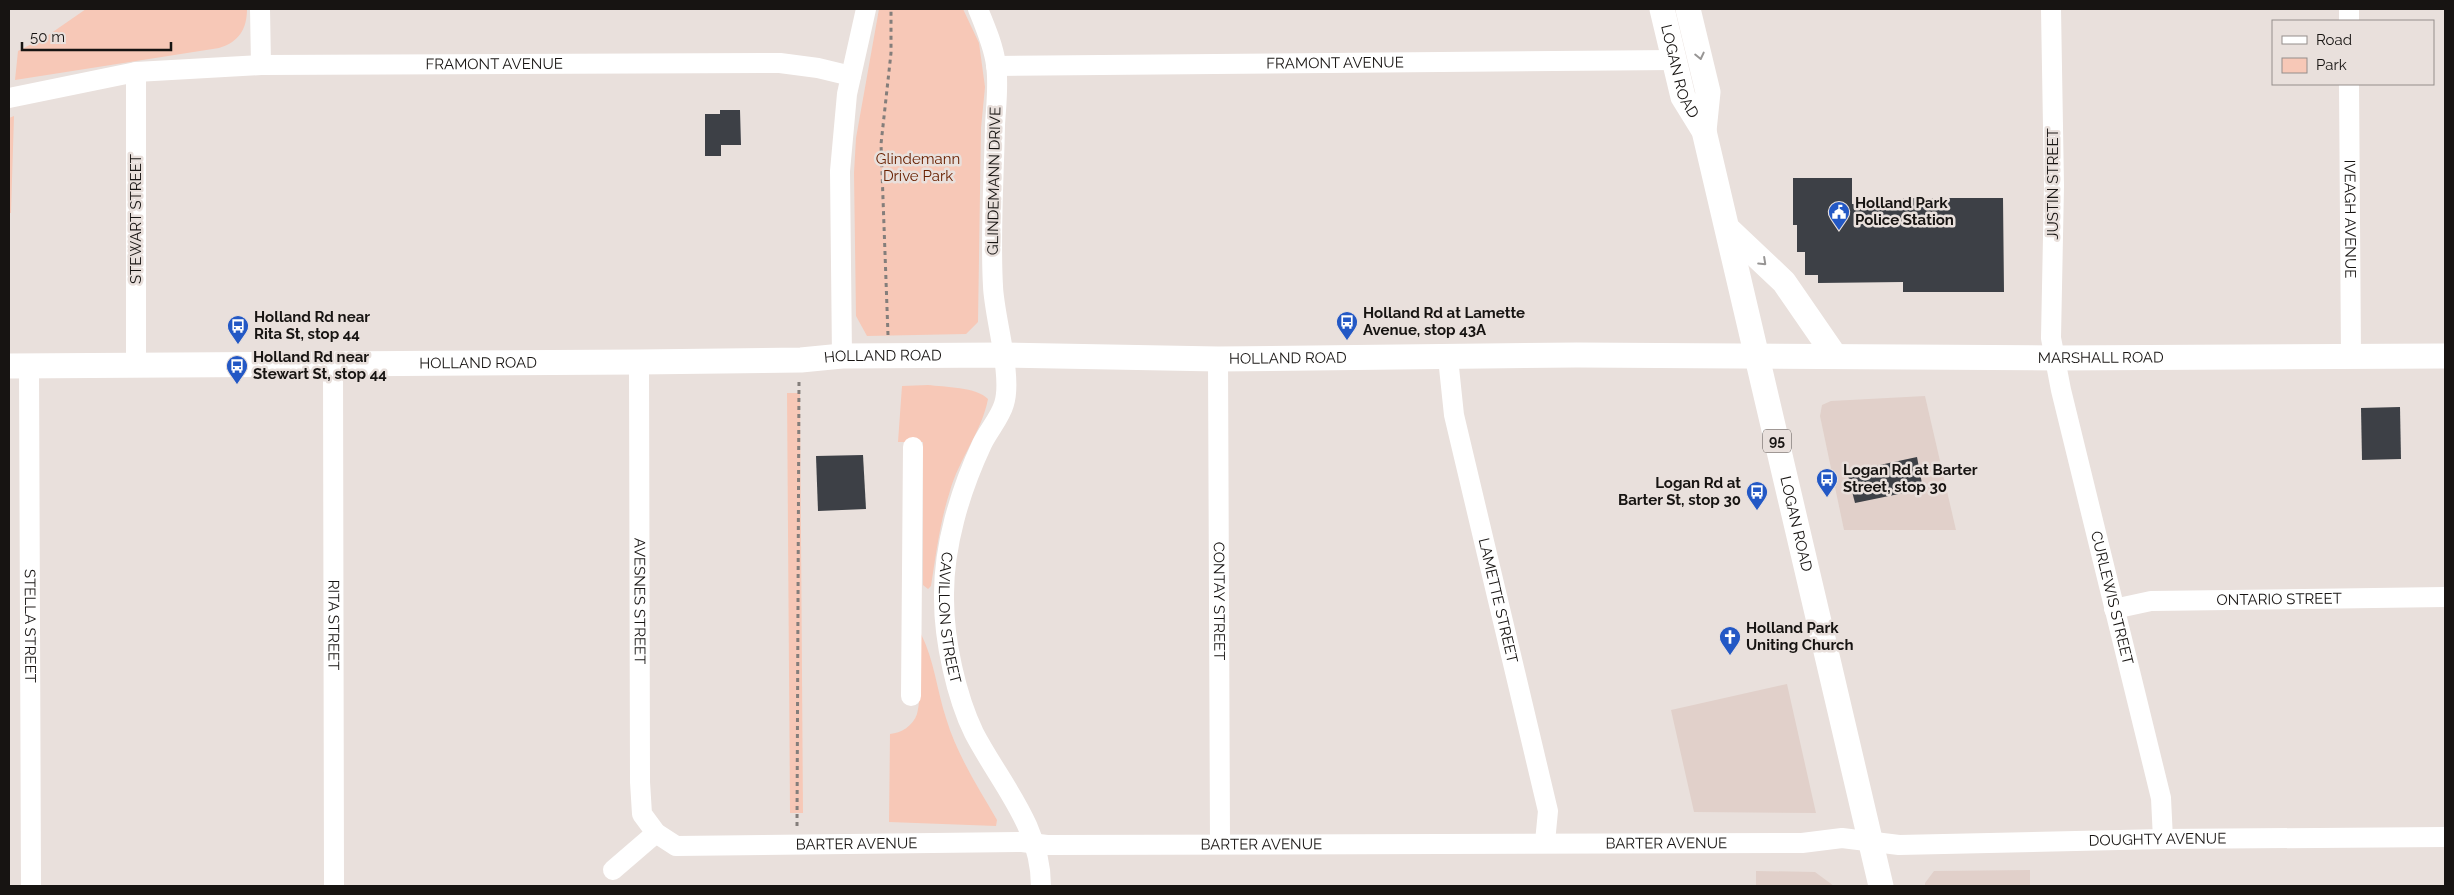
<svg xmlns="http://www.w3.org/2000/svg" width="2454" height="895" font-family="Raleway,sans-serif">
<rect width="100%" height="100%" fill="#e9e0dc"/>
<g fill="#e1d0ca">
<polygon points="1925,396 1956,530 1844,530 1820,416 1822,405 1831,401"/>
<polygon points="1787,684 1816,813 1694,812 1671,710"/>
<polygon points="2030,870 2030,886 1925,886 1925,883 1934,871"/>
<polygon points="1756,871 1815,872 1834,886 1756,886"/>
</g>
<g fill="#f7c8b7">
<path d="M86,9H247C247,29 239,42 219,48L15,80L18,51L47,36Z"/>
<polygon points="879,9 963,9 979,43 985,87 981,128 978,322 966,334 867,336 856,316 854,173 856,138"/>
<polygon points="14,116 11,213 9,213 9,118"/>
<path d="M928,385C944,387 977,387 988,399C982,431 959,459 950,491C940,521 936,555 931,586L928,589L923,585V442H898L902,386Z"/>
<polygon points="787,393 800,393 803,813 790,813"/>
<path d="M921,634C934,659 937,691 946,718C957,755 978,787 997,820L996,826L889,822L890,734C901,733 913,726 917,714C922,697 920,653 921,634Z"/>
</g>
<g fill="#3d4046">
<polygon points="720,110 740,110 741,145 721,145 721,156 705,156 705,114 720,114"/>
<polygon points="1793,178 1852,178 1852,204 1903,204 1903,198 2003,198 2004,292 1903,292 1903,282 1818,283 1818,275 1805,275 1805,252 1797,252 1797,225 1793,225"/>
<polygon points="2400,407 2401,459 2362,460 2361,408"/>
<polygon points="863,455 866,509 818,511 816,456"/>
<polygon points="1917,457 1923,489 1855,503 1847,472"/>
</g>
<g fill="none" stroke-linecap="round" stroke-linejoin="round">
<g stroke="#847e7b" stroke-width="3" stroke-dasharray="4 4" stroke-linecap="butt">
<polyline points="888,335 881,144 891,53 891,9"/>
<polyline points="797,826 799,380"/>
</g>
<g stroke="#fff" stroke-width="20">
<polyline points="260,9 261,65"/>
<path id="s1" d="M978,9C985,26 994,47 996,65C999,84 996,106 995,125C994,178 990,233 993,286C994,317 1013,376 1004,404C1000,418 988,431 982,444C960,491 943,547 944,599C944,640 956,696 974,733C1000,783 1041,826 1041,886"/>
<path id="s2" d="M2051,9L2054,186L2051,338L2061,390L2161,798L2163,839"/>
<polyline points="2349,9 2349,21"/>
<path id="s3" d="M996,66L1674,60"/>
<path id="s4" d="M2349,84L2351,355"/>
<path id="s5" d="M9,98L136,72L261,65L780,63L818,68L851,76"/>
<polyline points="842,356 840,171 847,94 866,9"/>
<path id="s6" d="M1448,358L1454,415L1548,811L1545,842"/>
<path id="s7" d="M1218,359L1220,844"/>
<path id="s8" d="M639,362L640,782L642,814L656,833L676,846L1022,842L1047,845L1802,843L1842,838L1899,845L2163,839L2445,837"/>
<path id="s9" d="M333,364L334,886"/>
<polyline points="136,365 136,72"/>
<path id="s10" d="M29,366L31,886"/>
<path id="s11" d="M2114,609L2151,601L2445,597"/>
<polyline points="911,696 913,447"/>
<polyline points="613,870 656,833"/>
</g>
<g stroke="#fff" stroke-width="25">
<path id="s12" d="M1662,9L1683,97L1704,131L1881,886"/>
<polyline points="1688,9 1708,92 1704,131"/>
<polyline points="1728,229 1784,282 1835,356"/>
<path id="s13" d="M9,366L639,362L801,360L842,356L1003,355L1218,359L1577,355L2054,358L2445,356"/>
</g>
</g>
<defs><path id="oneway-chevron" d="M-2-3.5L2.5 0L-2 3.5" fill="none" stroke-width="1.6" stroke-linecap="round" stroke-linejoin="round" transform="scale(1.25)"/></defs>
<g stroke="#979594">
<use href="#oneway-chevron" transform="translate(1700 56) rotate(77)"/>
<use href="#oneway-chevron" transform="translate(1763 262) rotate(43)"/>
</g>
<defs>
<g id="civic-pin" transform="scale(1.125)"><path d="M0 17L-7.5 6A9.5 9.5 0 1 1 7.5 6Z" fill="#2358c5" stroke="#e9e0dc"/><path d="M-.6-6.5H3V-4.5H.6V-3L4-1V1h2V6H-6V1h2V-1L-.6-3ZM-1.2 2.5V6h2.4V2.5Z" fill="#fff"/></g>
<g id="bus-pin" transform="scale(1.125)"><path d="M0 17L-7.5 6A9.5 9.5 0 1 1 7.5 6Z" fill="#2358c5" stroke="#e9e0dc"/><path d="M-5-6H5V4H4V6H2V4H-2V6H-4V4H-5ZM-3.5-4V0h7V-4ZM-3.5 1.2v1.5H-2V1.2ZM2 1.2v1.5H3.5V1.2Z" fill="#fff"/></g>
<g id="church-pin" transform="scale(1.125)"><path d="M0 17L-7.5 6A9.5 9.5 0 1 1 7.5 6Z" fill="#2358c5" stroke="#e9e0dc"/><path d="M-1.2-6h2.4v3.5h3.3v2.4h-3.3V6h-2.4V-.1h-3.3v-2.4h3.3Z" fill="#fff"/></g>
</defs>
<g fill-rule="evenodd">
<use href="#civic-pin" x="1839" y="212"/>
<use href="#bus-pin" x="1347" y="322"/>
<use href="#bus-pin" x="238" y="326"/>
<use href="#bus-pin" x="237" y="366"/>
<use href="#bus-pin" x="1827" y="479"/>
<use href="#bus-pin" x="1757" y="492"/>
<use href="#church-pin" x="1730" y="637"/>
</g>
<g text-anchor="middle" stroke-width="5" stroke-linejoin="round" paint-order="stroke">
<rect fill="#e9e0dc" stroke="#56514f" stroke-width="1" x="1763" y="429.5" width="28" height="23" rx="4"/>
<g font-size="14" font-weight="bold" fill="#171412">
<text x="1777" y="446">95</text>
</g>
<g font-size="15" fill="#171412" stroke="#e9e0dc">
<text dy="5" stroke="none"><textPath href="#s3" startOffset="339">FRAMONT AVENUE</textPath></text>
<text dy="5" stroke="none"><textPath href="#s5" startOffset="488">FRAMONT AVENUE</textPath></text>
<text dy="5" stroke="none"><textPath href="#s12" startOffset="65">LOGAN ROAD</textPath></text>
<text transform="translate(994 181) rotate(-89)" y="5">GLINDEMANN DRIVE</text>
<text transform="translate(2053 184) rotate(-90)" y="5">JUSTIN STREET</text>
<text transform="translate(136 219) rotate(-90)" y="5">STEWART STREET</text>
<text dy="5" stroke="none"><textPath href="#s4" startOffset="135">IVEAGH AVENUE</textPath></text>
<text dy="5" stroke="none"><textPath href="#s13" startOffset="874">HOLLAND ROAD</textPath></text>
<text dy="5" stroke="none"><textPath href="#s13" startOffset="2092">MARSHALL ROAD</textPath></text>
<text dy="5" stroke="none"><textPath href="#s13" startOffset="1279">HOLLAND ROAD</textPath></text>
<text dy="5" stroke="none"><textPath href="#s13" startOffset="469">HOLLAND ROAD</textPath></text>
<text dy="5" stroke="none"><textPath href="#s12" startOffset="534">LOGAN ROAD</textPath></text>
<text dy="5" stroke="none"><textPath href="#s2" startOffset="596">CURLEWIS STREET</textPath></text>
<text dy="5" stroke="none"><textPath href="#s11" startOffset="166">ONTARIO STREET</textPath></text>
<text dy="5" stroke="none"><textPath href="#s8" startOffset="239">AVESNES STREET</textPath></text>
<text dy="5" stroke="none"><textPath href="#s6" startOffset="248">LAMETTE STREET</textPath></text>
<text dy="5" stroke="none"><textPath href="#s7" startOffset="242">CONTAY STREET</textPath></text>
<text dy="5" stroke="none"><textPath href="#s1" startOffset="625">CAVILLON STREET</textPath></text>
<text dy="5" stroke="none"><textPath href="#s9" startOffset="261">RITA STREET</textPath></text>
<text dy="5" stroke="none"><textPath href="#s10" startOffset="260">STELLA STREET</textPath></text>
<text dy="5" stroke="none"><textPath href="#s8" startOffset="1982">DOUGHTY AVENUE</textPath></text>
<text dy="5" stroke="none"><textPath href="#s8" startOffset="1490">BARTER AVENUE</textPath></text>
<text dy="5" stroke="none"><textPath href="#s8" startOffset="1085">BARTER AVENUE</textPath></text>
<text dy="5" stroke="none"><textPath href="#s8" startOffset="680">BARTER AVENUE</textPath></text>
</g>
<g font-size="15" fill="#682000" stroke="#e9e0dc">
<text x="918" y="164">Glindemann<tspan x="918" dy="17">Drive Park</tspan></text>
</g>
<g font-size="15" font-weight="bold" fill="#171412" stroke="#e9e0dc" text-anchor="start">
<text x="1855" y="208">Holland Park<tspan x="1855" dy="17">Police Station</tspan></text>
<text x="1363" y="318">Holland Rd at Lamette<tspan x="1363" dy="17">Avenue, stop 43A</tspan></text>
<text x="254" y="322">Holland Rd near<tspan x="254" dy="17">Rita St, stop 44</tspan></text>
<text x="253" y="362">Holland Rd near<tspan x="253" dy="17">Stewart St, stop 44</tspan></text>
<text x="1843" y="475">Logan Rd at Barter<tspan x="1843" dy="17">Street, stop 30</tspan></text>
<text x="1741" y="488" text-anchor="end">Logan Rd at<tspan x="1741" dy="17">Barter St, stop 30</tspan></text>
<text x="1746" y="633">Holland Park<tspan x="1746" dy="17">Uniting Church</tspan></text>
</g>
</g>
<rect width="2454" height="895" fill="none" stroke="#171412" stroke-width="20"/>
<rect x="2272" y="20" width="162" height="65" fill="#e9e0dc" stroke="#958e8b"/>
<rect x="2282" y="36" width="25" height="8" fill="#ffffff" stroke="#958e8b"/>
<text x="2316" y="45" font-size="15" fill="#171412">Road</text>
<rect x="2282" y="58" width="25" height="15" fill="#f7c8b7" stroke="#958e8b"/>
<text x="2316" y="70" font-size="15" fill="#171412">Park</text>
<path d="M22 42v8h149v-8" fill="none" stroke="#171412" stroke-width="2.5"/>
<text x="30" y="42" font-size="15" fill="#171412" stroke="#e9e0dc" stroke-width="4" paint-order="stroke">50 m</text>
</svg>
